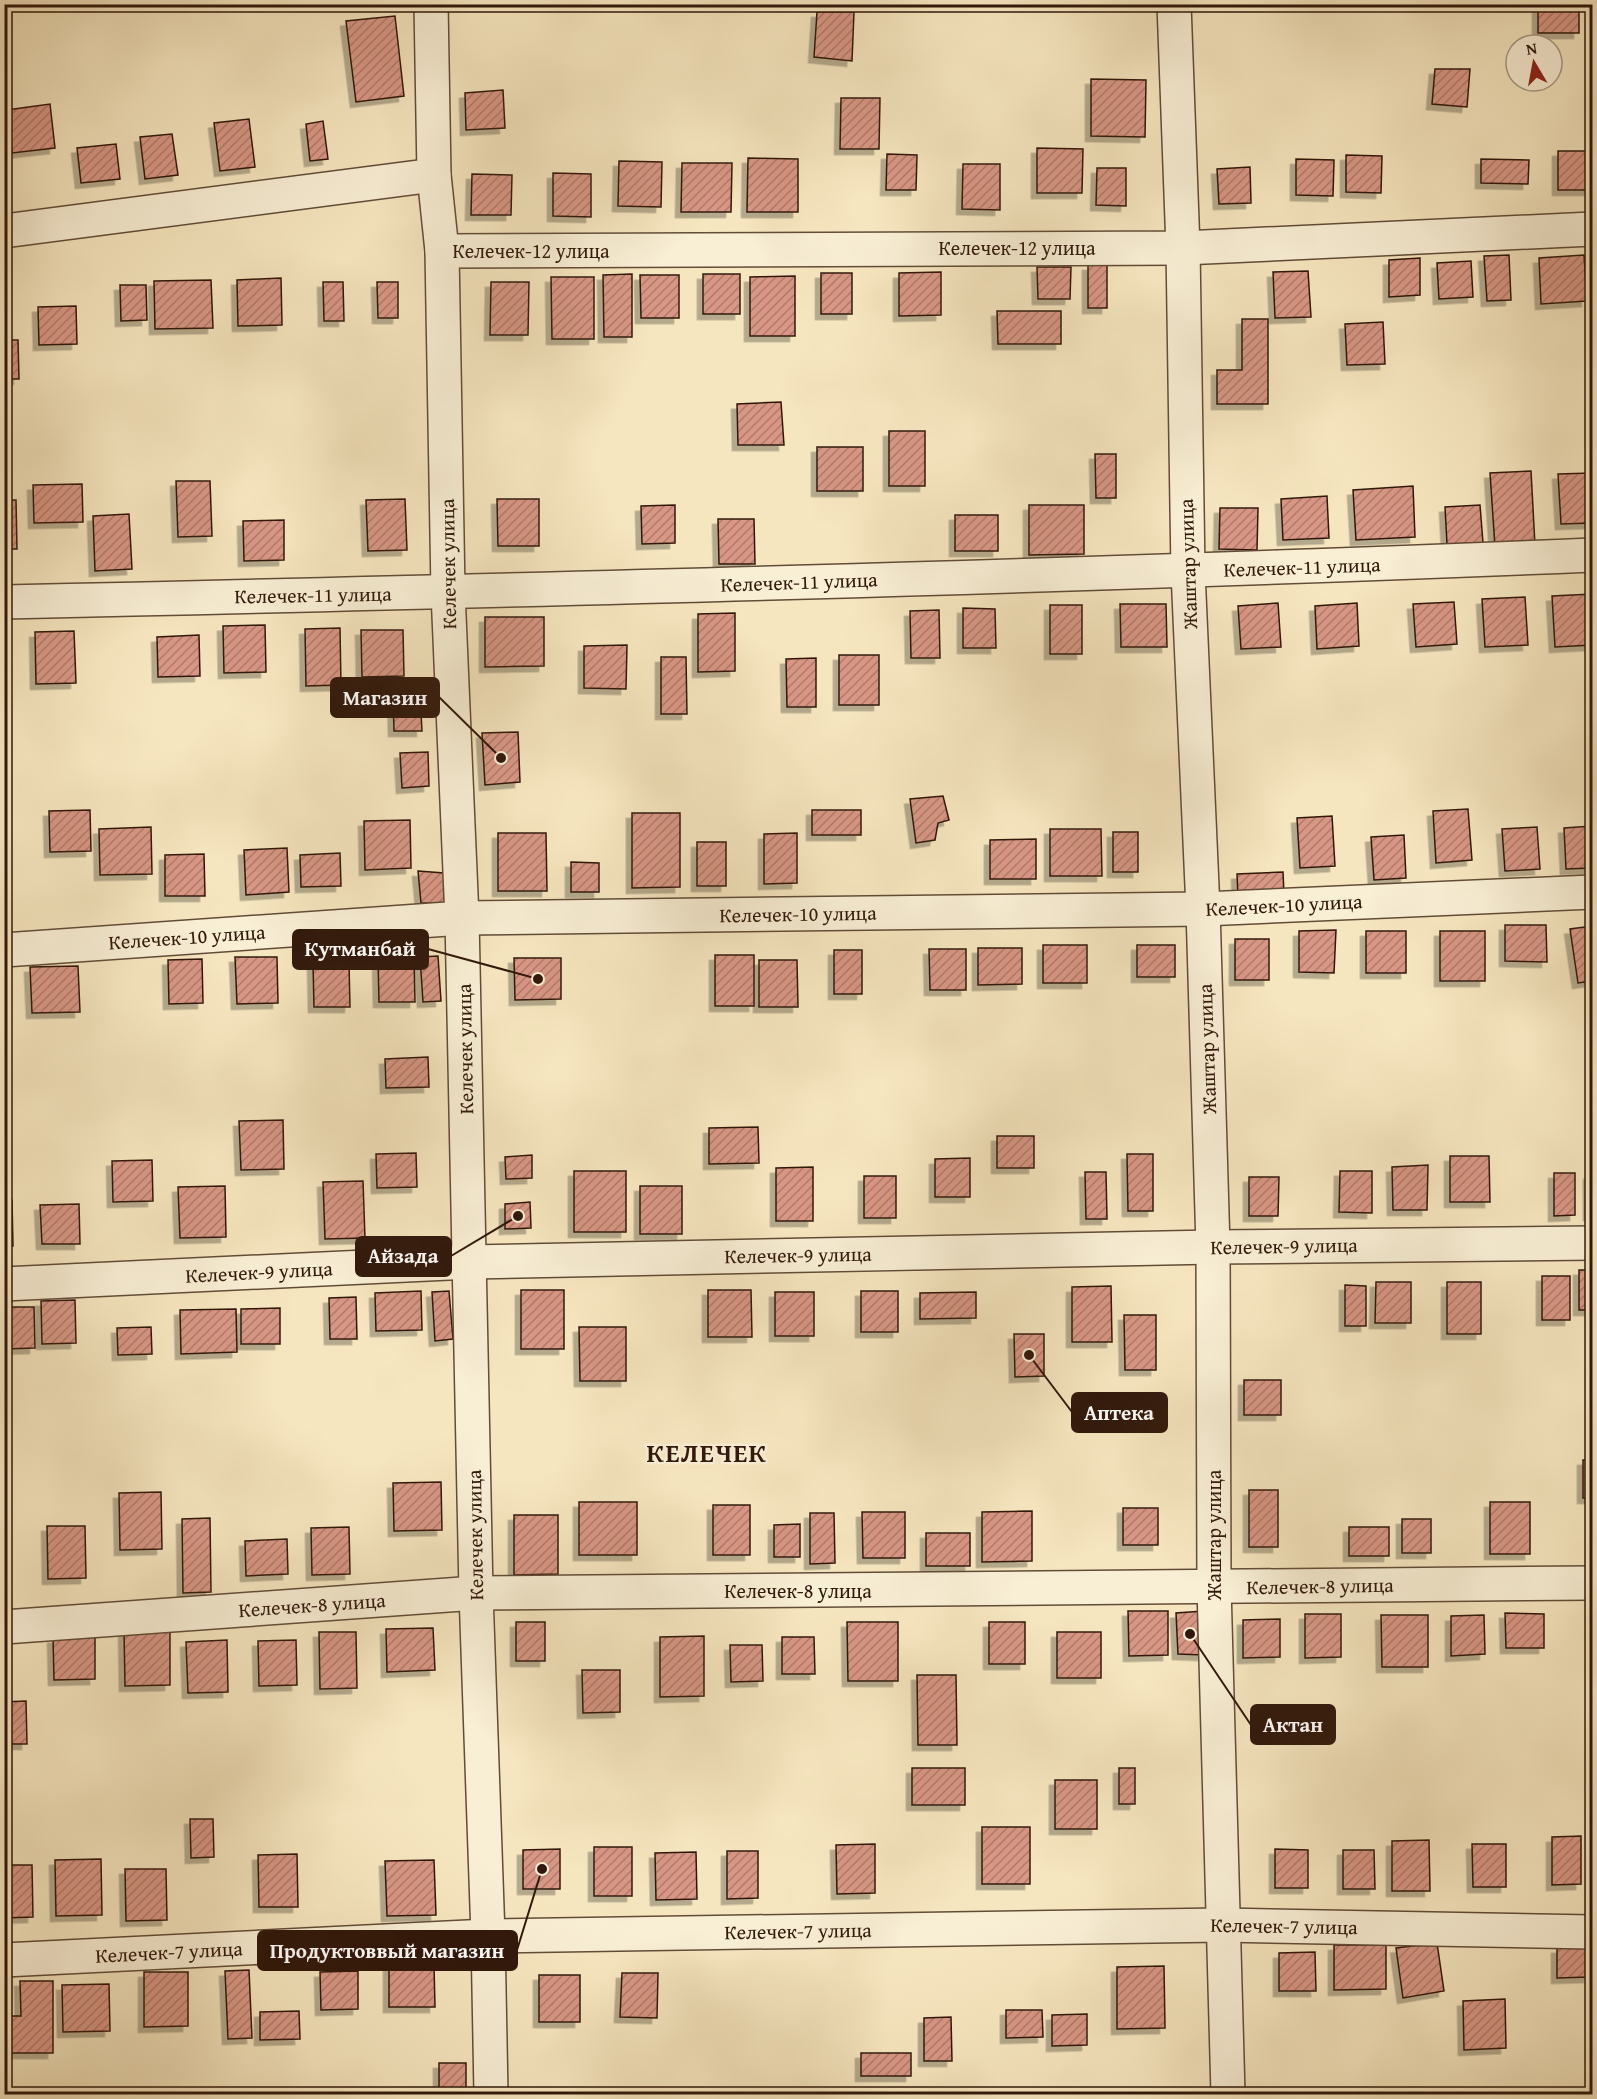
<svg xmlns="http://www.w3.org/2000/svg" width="1597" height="2099" font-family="'Gentium Book Plus',serif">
<defs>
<pattern id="building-hatch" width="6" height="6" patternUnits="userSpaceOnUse" patternTransform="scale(1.5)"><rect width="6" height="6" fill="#d89785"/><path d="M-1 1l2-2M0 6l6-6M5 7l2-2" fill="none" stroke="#b07a6b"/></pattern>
<filter id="shadow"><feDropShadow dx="-5.5" dy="5.5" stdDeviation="0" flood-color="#0004"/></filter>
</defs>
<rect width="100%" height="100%" fill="#f6e6bf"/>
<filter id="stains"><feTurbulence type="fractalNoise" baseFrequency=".00333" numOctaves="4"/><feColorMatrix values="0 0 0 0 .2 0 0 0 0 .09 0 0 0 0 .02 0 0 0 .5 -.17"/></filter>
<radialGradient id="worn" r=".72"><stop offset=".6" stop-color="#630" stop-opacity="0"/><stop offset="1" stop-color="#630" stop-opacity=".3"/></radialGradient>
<g fill="url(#building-hatch)" stroke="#31180b" stroke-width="1.5" filter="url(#shadow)">
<rect x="1538" y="4" width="41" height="29"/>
<polygon points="817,12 854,12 852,61 814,57"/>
<polygon points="395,16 404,96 356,102 346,21"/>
<polygon points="1435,69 1470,69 1467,107 1432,104"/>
<polygon points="1091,79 1146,80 1145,137 1091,136"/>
<polygon points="503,90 505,128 466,130 465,93"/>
<polygon points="841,98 880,98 879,149 840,149"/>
<polygon points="50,104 55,148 12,153 7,110"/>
<polygon points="249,119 255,167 220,171 214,123"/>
<polygon points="323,121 328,159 310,161 306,124"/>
<polygon points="172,134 178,175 145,179 140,137"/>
<polygon points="116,144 120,179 81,183 77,148"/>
<polygon points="1037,148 1083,149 1082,193 1037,193"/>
<rect x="1558" y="151" width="34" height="39"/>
<polygon points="887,154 917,155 916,190 886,190"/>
<polygon points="1346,155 1382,156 1381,193 1346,192"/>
<polygon points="748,158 798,159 798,212 747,212"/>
<polygon points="1296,159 1334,160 1333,196 1296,195"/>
<polygon points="1481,159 1529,160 1528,184 1481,183"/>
<polygon points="619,161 662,162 661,207 618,206"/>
<polygon points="682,163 732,163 731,212 681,212"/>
<polygon points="963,164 1000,164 1000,210 962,209"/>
<polygon points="1250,167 1251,203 1219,204 1217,169"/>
<polygon points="1097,168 1126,168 1126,206 1096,205"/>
<polygon points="553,173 591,174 591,217 553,216"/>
<polygon points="472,174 512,175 511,215 471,215"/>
<polygon points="1509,255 1511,300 1487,301 1484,256"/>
<polygon points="1584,255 1587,301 1541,304 1539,258"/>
<polygon points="1420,258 1420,295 1389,297 1389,260"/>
<polygon points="1471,261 1473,297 1439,299 1437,263"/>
<rect x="1088" y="265" width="19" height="43"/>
<polygon points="1037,267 1071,267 1070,299 1038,299"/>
<polygon points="1308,271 1311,317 1275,318 1273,272"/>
<polygon points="941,272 941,315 899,316 899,273"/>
<rect x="821" y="273" width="31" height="41"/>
<polygon points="632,274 632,337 604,337 603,275"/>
<rect x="703" y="274" width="37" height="40"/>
<polygon points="640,275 679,275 679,318 641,318"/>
<polygon points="795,276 795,336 750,336 750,277"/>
<polygon points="551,277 594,277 594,339 552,339"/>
<polygon points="281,278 282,325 238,326 237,280"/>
<polygon points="211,280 213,328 155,329 154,281"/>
<polygon points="323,282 343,282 344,321 324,321"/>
<polygon points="377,282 398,282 398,318 378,318"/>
<polygon points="491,282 529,282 528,335 490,335"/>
<polygon points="120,285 146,285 147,320 121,321"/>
<polygon points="76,306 77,344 39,345 38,307"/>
<polygon points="997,311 1061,311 1061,344 998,344"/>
<polygon points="1242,319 1268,319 1268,404 1217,404 1217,370 1242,370"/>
<polygon points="1383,322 1385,364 1347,365 1345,324"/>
<polygon points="4,340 18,340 19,379 4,379"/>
<polygon points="781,402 784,445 738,445 737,404"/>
<rect x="889" y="431" width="36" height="55"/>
<rect x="817" y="447" width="46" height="44"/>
<polygon points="1095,454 1116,454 1116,498 1096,498"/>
<polygon points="1531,471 1535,545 1495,547 1490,473"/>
<polygon points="1592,473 1592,523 1561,524 1558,474"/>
<polygon points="176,481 210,481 212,536 178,537"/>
<polygon points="82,484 83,522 34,523 33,485"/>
<polygon points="1413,486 1415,537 1356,540 1353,490"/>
<polygon points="1327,496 1329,538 1283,540 1281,499"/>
<polygon points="405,499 407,550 368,551 366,500"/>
<polygon points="497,499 539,499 539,546 498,546"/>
<polygon points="4,500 16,500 17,549 4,549"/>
<polygon points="675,505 675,543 642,544 641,506"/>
<polygon points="1029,505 1084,505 1084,554 1029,555"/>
<polygon points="1480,505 1483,543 1447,544 1445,507"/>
<polygon points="1220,508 1258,508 1257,550 1219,549"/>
<polygon points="129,514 132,569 95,571 93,516"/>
<rect x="955" y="515" width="43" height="36"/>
<polygon points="718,519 754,519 755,564 719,564"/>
<polygon points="284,520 284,560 244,561 243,521"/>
<polygon points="1592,594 1592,645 1555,647 1552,596"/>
<polygon points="1525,597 1528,645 1485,647 1482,599"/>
<polygon points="1454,602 1457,644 1416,647 1413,604"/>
<polygon points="1278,603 1281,647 1241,649 1238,606"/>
<polygon points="1357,603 1359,646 1317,649 1315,606"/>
<polygon points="1120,604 1166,604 1167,647 1121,647"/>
<rect x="1050" y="605" width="32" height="49"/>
<polygon points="963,608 995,609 996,648 963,648"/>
<polygon points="939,610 940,658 911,658 910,611"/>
<polygon points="735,613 735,671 698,672 698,614"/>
<polygon points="485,617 544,617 544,666 485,667"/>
<polygon points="265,625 266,672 224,673 223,626"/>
<polygon points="340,628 341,685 306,686 305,629"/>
<polygon points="361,630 403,630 404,676 362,677"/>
<polygon points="74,631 76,683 36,684 35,632"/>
<polygon points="199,635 200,676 158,677 157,637"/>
<polygon points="627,645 626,689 584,688 584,646"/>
<rect x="839" y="655" width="40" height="50"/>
<polygon points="661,657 686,657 687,714 661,714"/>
<polygon points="816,658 816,707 787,707 786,659"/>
<polygon points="420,693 422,731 394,731 393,694"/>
<polygon points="518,732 520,782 485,785 482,733"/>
<polygon points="428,752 429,786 402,788 400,753"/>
<polygon points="943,796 949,820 938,823 935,840 916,843 910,799"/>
<polygon points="1468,809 1472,860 1436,863 1433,811"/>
<polygon points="90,810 91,851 50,852 49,811"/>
<rect x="812" y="810" width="49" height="25"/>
<polygon points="632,813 680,813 680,887 632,888"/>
<polygon points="1332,816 1335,866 1300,868 1297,818"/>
<polygon points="410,820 411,868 365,870 364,821"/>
<polygon points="1592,826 1592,868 1566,869 1564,828"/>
<polygon points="151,827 152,874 100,875 99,829"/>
<polygon points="1537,827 1540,869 1505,871 1502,829"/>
<polygon points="1050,829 1101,829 1102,876 1050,876"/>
<rect x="1113" y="832" width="25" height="40"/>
<polygon points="498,833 546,833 547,891 498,891"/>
<polygon points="797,833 797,883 764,884 764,834"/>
<polygon points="1404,835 1406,878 1374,880 1371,837"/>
<polygon points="1036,839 1036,879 990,879 990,840"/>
<rect x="697" y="842" width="29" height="44"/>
<polygon points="287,848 289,892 246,895 244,850"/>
<polygon points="340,853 341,886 301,887 300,855"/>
<polygon points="204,854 205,896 165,896 165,855"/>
<polygon points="571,862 599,863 599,892 571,892"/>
<polygon points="418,871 444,873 445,903 421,903"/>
<polygon points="1283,872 1284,894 1238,897 1237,874"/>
<polygon points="1505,925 1546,925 1547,962 1505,961"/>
<polygon points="1592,926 1592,981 1578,983 1570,929"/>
<polygon points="1336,930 1334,973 1299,972 1299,931"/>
<rect x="1366" y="931" width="40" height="42"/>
<rect x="1440" y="931" width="45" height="50"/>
<rect x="1235" y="939" width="34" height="41"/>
<rect x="1043" y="945" width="44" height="38"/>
<rect x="1137" y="945" width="38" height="32"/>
<polygon points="978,948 1022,948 1022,984 978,985"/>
<polygon points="929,949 966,949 966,990 930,990"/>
<rect x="834" y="950" width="28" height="44"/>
<rect x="715" y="955" width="39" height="51"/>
<polygon points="438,956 441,1001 423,1002 420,957"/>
<polygon points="235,957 277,957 278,1003 237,1004"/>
<polygon points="414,958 415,1002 379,1002 378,959"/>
<polygon points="514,958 561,958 561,999 515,1000"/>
<polygon points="202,959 203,1003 169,1004 168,960"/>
<polygon points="759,960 797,960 798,1007 759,1007"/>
<polygon points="349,963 350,1007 314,1007 313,964"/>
<polygon points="78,966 80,1012 32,1013 30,967"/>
<polygon points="8,975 9,1012 4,1012 4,976"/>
<polygon points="428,1057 429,1087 386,1088 385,1059"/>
<polygon points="283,1120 284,1169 241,1170 239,1121"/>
<polygon points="758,1127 759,1163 709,1164 709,1128"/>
<rect x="997" y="1136" width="37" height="32"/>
<polygon points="416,1153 417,1187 377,1188 376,1154"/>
<polygon points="1127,1154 1153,1154 1153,1211 1128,1211"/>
<polygon points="532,1155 532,1178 506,1179 505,1157"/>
<polygon points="1450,1156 1489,1156 1490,1202 1450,1202"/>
<polygon points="970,1158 970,1197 935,1197 935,1159"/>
<polygon points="152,1160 153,1201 113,1202 112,1161"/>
<polygon points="1428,1165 1427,1210 1393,1210 1392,1167"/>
<polygon points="813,1167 813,1221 776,1221 776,1168"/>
<rect x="574" y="1171" width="52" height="61"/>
<polygon points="1340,1171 1372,1171 1372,1213 1339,1212"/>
<polygon points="1085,1172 1106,1172 1107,1219 1086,1219"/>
<polygon points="1554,1173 1575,1173 1575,1215 1554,1216"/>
<rect x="1589" y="1174" width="3" height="41"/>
<rect x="864" y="1176" width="32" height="42"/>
<polygon points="1249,1177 1279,1177 1278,1216 1249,1216"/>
<polygon points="363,1181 365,1238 325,1239 323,1182"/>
<polygon points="225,1186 226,1237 180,1238 178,1187"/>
<rect x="640" y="1186" width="42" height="48"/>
<polygon points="4,1200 12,1200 13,1246 4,1246"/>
<polygon points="530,1202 531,1228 505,1229 505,1204"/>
<polygon points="79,1204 80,1244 42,1244 40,1205"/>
<rect x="1579" y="1270" width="13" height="40"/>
<rect x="1542" y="1276" width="28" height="44"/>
<polygon points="1376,1282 1411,1282 1411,1323 1375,1323"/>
<rect x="1447" y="1282" width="34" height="52"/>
<polygon points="1345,1285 1366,1286 1366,1326 1345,1326"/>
<polygon points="1111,1286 1112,1342 1072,1342 1072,1287"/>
<rect x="521" y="1290" width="43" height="59"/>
<polygon points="708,1290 751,1290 752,1337 708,1337"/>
<polygon points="421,1291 422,1330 376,1331 375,1293"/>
<polygon points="449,1291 453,1339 435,1341 432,1292"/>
<rect x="861" y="1291" width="37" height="41"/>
<rect x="775" y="1292" width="39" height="44"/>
<polygon points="976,1292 976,1318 920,1319 920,1293"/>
<polygon points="356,1297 357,1339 330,1339 329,1298"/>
<polygon points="75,1300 76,1343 42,1344 41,1301"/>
<polygon points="4,1307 34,1307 35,1348 4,1349"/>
<polygon points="280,1308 280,1344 241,1344 241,1309"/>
<polygon points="236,1309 237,1352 181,1354 180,1310"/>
<polygon points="1124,1315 1156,1315 1156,1370 1125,1370"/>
<polygon points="151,1327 152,1354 118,1355 117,1328"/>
<polygon points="579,1327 626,1327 626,1381 580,1381"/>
<polygon points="1014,1334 1044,1334 1044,1376 1015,1377"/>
<rect x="1244" y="1380" width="37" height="35"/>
<rect x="1583" y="1460" width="9" height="38"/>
<polygon points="441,1482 442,1530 394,1531 393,1483"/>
<rect x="1249" y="1490" width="29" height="57"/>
<polygon points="161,1492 162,1549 120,1550 119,1493"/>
<rect x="579" y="1502" width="58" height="53"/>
<rect x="1490" y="1502" width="40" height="52"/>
<rect x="713" y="1505" width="37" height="50"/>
<rect x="1123" y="1508" width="35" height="37"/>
<polygon points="1032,1511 1032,1561 982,1562 982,1512"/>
<polygon points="862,1512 905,1512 905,1558 863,1558"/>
<polygon points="810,1513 834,1513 835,1563 810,1564"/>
<polygon points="514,1515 558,1515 558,1574 514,1575"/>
<polygon points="210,1518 211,1592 183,1593 182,1519"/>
<rect x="1402" y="1519" width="29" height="34"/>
<polygon points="800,1524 800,1557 774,1557 774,1525"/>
<polygon points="47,1526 85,1526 86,1578 48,1579"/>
<polygon points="349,1527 350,1574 312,1575 311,1528"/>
<rect x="1349" y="1527" width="40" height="29"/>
<rect x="926" y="1533" width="44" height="33"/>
<polygon points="287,1539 288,1574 246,1576 245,1541"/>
<polygon points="4,1548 7,1548 8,1578 4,1578"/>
<polygon points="1128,1611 1168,1611 1168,1655 1129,1656"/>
<polygon points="1203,1611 1203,1655 1178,1654 1176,1613"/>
<polygon points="1505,1613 1544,1614 1544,1648 1506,1648"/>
<polygon points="1305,1614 1341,1614 1341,1657 1305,1658"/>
<polygon points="1381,1615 1428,1615 1428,1667 1382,1667"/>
<polygon points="1484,1615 1485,1654 1451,1656 1451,1616"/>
<polygon points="1280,1619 1280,1657 1243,1658 1243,1620"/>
<rect x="516" y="1622" width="29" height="39"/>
<polygon points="847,1622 898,1622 898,1681 848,1681"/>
<rect x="989" y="1622" width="36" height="42"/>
<polygon points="433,1628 435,1670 387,1672 386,1629"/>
<polygon points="124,1630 170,1630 170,1685 125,1686"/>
<polygon points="319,1632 356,1632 357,1688 320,1689"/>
<rect x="1057" y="1632" width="44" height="46"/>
<polygon points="704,1636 704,1696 660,1697 660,1637"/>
<polygon points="95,1637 95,1679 54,1680 53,1638"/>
<polygon points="782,1637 814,1637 815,1674 782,1674"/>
<polygon points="227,1640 228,1692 188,1693 186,1642"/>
<polygon points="296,1640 297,1685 259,1686 258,1641"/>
<polygon points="730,1645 762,1645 763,1681 731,1682"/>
<polygon points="582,1670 620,1670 620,1712 583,1713"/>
<polygon points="917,1675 956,1675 957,1745 918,1745"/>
<polygon points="26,1701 27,1744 4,1744 4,1702"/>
<rect x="912" y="1768" width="53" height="37"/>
<rect x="1119" y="1768" width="16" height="36"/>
<rect x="1055" y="1780" width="42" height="49"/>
<polygon points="190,1819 213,1819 214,1857 191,1858"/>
<rect x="982" y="1827" width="48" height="57"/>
<polygon points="1581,1836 1581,1884 1552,1885 1552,1837"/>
<polygon points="1429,1840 1430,1891 1392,1891 1392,1841"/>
<polygon points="875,1844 875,1893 837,1894 836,1845"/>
<polygon points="1472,1844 1506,1844 1506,1887 1473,1887"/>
<rect x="594" y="1847" width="38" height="49"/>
<polygon points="560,1849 560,1889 523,1889 523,1850"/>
<polygon points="1275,1849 1308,1850 1308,1888 1275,1888"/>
<polygon points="1343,1850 1374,1850 1375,1889 1343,1889"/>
<polygon points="727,1851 758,1851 758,1898 727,1899"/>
<polygon points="696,1852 697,1899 656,1900 655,1853"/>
<polygon points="297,1854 298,1907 259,1907 258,1855"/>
<polygon points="101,1859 102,1915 56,1916 55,1860"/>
<polygon points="434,1860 436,1915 387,1916 385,1861"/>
<polygon points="4,1865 32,1865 33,1917 4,1918"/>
<polygon points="125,1869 166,1869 167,1920 126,1921"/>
<polygon points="1437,1943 1444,1991 1403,1998 1396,1948"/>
<polygon points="1334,1945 1386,1945 1386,1989 1334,1990"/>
<polygon points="1557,1948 1589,1948 1589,1977 1557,1978"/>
<polygon points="1315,1952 1316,1991 1279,1991 1279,1953"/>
<polygon points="389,1965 434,1965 435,2007 389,2007"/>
<polygon points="1164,1966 1165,2028 1117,2029 1117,1967"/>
<polygon points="249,1970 252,2038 228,2039 225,1971"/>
<polygon points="358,1971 358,2009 321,2010 320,1972"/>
<polygon points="144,1972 188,1972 188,2026 144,2027"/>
<polygon points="622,1973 658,1973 657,2018 620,2017"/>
<rect x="539" y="1975" width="41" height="47"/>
<polygon points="20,1981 53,1981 53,2053 4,2053 4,2016 21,2016"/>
<polygon points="109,1984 110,2031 63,2032 62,1985"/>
<polygon points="1505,1999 1506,2048 1464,2050 1463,2001"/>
<polygon points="1006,2010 1042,2010 1043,2037 1006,2038"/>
<polygon points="299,2011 300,2039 260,2040 260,2012"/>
<polygon points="1087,2014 1087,2045 1052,2046 1052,2015"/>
<polygon points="951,2017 952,2061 924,2061 924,2018"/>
<rect x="861" y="2053" width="50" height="23"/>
<rect x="439" y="2063" width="27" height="31"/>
</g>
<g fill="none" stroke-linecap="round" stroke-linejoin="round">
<g stroke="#624c38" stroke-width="36">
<g id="minor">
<polyline points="431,4 434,175 442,251 448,592 462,918 476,1593 488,1936 491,2094"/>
<polyline points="1174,4 1183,248 1188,572 1203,909 1213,1247 1214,1587 1228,2094"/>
<polyline points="4,231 434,175"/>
<polyline points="442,251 1183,248 1592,229"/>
<path d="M4,602C534,590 1063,577 1592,555"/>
<polyline points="4,950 462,918 1203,909 1592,892"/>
<polyline points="4,1284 470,1262 1213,1247 1592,1243"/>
<polyline points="4,1627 476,1593 1592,1583"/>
<polyline points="4,1960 488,1936 1222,1925 1592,1932"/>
</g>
</g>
<use href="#minor" stroke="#f9efd5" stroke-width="33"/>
</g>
<g text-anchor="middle" stroke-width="5" stroke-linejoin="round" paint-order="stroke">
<g font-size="20" fill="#31180b" stroke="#f9efd5">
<text x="1017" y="255">Келечек-12 улица</text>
<text x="531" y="258">Келечек-12 улица</text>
<text transform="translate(448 564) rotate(-91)" y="7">Келечек улица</text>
<text transform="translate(1188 564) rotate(-92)" y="7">Жаштар улица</text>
<text transform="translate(1302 567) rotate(-2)" y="7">Келечек-11 улица</text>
<text transform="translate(799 582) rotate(-2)" y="7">Келечек-11 улица</text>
<text transform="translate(313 595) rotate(-1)" y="7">Келечек-11 улица</text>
<text transform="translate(1284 905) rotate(-3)" y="7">Келечек-10 улица</text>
<text transform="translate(798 914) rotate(-1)" y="7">Келечек-10 улица</text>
<text transform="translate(187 937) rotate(-4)" y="7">Келечек-10 улица</text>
<text transform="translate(465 1049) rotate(-91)" y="7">Келечек улица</text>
<text transform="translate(1207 1049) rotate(-92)" y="7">Жаштар улица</text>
<text transform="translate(1284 1246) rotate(-1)" y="7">Келечек-9 улица</text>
<text transform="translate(798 1255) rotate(-1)" y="7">Келечек-9 улица</text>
<text transform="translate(259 1272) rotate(-3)" y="7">Келечек-9 улица</text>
<text transform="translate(475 1535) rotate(-91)" y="7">Келечек улица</text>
<text transform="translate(1214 1535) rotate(-90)" y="7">Жаштар улица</text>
<text transform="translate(1320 1586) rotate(-1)" y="7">Келечек-8 улица</text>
<text x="798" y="1598">Келечек-8 улица</text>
<text transform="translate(312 1605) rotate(-4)" y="7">Келечек-8 улица</text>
<text transform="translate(1284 1926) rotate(1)" y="7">Келечек-7 улица</text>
<text transform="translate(798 1931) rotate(-1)" y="7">Келечек-7 улица</text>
<text transform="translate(169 1952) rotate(-3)" y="7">Келечек-7 улица</text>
</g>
<g font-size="26" font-weight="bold" letter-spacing="1.5" fill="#31180b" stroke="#f9efd5">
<text x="707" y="1462">КЕЛЕЧЕК</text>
</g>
</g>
<path fill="none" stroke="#31180b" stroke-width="2" d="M501 758L439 697M538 979L428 949M518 1216L451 1256M1029 1355L1072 1412M1190 1634L1251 1725M542 1869L517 1950"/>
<g fill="#31180b" stroke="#f9efd5" stroke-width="2">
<circle cx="501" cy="758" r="6"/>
<circle cx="538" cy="979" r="6"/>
<circle cx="518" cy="1216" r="6"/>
<circle cx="1029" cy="1355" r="6"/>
<circle cx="1190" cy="1634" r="6"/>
<circle cx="542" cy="1869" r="6"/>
</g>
<g fill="#31180b" stroke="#31180b" stroke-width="2">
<rect x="331" y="678" width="108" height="39" rx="6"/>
<rect x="293" y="930" width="135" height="39" rx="6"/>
<rect x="356" y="1237" width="95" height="39" rx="6"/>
<rect x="1072" y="1393" width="95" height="39" rx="6"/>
<rect x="1251" y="1705" width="84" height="39" rx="6"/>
<rect x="258" y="1931" width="259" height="39" rx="6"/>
</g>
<g font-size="21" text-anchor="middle" font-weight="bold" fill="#fff">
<text x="385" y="705">Магазин</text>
<text x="360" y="956">Кутманбай</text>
<text x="403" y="1263">Айзада</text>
<text x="1119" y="1420">Аптека</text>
<text x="1293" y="1732">Актан</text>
<text x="387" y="1958">Продуктоввый магазин</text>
</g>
<rect width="1597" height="2099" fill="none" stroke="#f6e6bf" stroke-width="24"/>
<rect x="6" y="6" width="1585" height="2087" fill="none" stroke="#31180b" stroke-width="3"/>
<rect x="12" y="12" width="1573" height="2075" fill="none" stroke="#31180b" stroke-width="1.5"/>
<g transform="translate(1534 63) rotate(350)"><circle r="28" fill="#f9efd5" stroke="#a99984" stroke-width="1.5"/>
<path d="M0-4.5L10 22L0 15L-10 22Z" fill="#8f2418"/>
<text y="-9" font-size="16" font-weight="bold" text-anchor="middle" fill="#31180b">N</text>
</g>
<rect width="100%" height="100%" filter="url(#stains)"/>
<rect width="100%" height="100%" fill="url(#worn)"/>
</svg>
